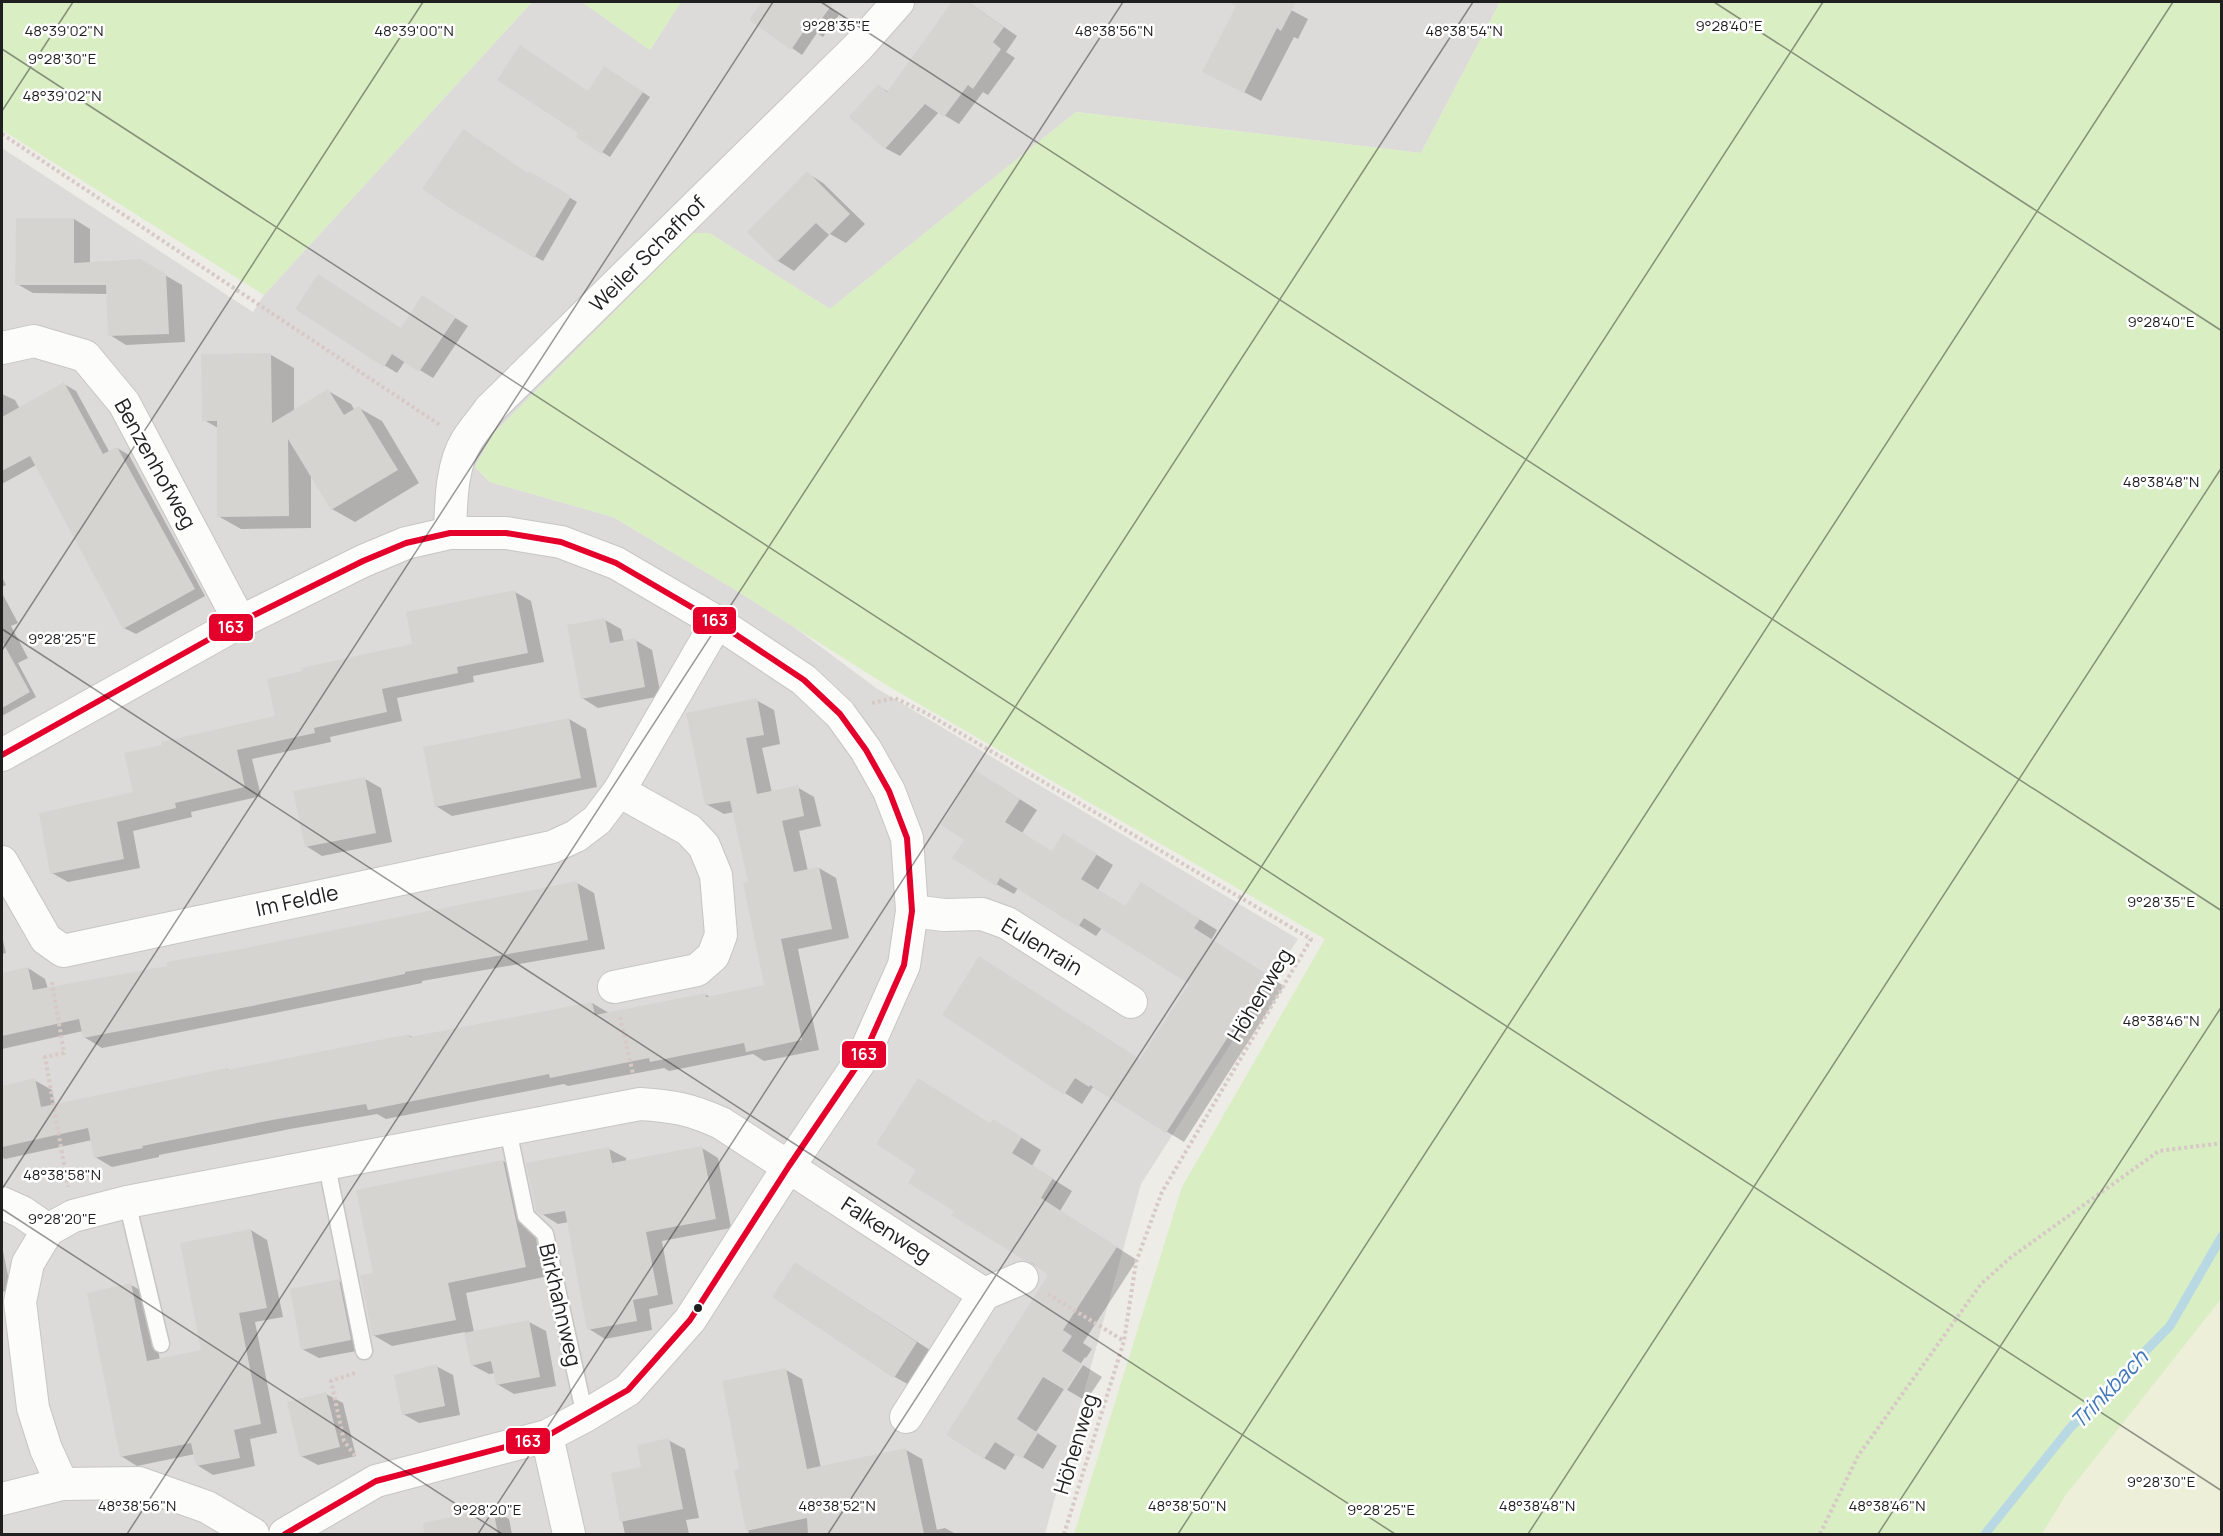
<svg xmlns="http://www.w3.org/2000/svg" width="2223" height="1536" font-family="Manrope,sans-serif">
<rect width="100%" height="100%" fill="#eeece7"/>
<polygon fill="#dddbd9" points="532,2 582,2 650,50 681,2 1500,2 1421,153 1076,112 830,309 709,233 693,233 493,434 475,467 490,482 613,517 734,589 794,627 876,688 1298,939 1141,1184 1045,1534 2,1534 2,148 253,312 264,295"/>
<polygon fill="#edefd9" points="2221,1299 2221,1534 2042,1534 2065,1496"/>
<g fill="#d9eec3">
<polygon points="2,2 532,2 264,295 2,130"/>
<polygon points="582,2 681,2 650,50"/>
<polygon points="1500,2 2221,2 2221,1299 2065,1496 2042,1534 1074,1534 1182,1187 1325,939 888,686 734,589 613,517 490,482 475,467 493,434 693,233 709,233 830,309 1076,112 1421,153"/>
</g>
<g fill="#0003">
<polygon points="764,2 831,2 828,6 839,15 823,37 817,33 802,55 751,19"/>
<polygon points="953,2 968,2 1017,36 1006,52 1015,58 988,95 983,92 959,124 939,112 900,156 885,148 878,86 889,92"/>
<polygon points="1240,2 1276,2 1308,19 1298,39 1294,37 1261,101 1204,71"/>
<polygon points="612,72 650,97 610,157 602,152 588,93"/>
<polygon points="529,173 577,202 543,261 457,211"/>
<polygon points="807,173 823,183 865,224 846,243 830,234 794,271 778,261 749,232"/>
<polygon points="74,219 90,229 90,263 141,261 182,285 185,342 126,345 110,335 108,294 33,293 17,284"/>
<polygon points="435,305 468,326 433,378 405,361 397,373 384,365 402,329"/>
<polygon points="271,355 294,368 294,411 328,391 351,404 355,411 359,408 382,421 419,483 355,522 332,509 311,473 311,528 241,529 218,516 218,428 204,420"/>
<polygon points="64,384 76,391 110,453 117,448 129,455 205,596 136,634 124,628 36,465 2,484 2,394 15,400 20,409"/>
<polygon points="2,577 6,585 2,587"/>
<polygon points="515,592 531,601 544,662 473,676 474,682 397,698 402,721 330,737 331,742 252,759 261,796 191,812 192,817 133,831 140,868 68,882 52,873 135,793"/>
<polygon points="2,593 18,623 11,626 28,658 18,663 36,697 2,716"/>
<polygon points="605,620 621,629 624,642 635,640 652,650 661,696 598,708 582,698"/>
<polygon points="756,700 774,710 780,744 762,748 772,793 797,787 814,797 821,826 799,831 808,871 819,868 836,878 849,938 798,949 819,1050 764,1061 753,1054 669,1071 664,1068 568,1086 564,1084 386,1119 377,1114 290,1129 159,1155 159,1157 112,1167 95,1157 92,1140 5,1159 2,1157 2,1087 34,1080 52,1090 55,1105 227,1069 230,1071 409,1035 414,1038 592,1003 609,1013 705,994 712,998 766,987 750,883 734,812 724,814 706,804"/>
<polygon points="569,719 586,729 597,787 452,816 436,806"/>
<polygon points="365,779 381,788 392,842 322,856 306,846"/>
<polygon points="993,782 1037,810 1022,833 1053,853 1081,845 1113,865 1098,890 1126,908 1159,894 1217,930 1211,940 1284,986 1184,1142 1093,1087 1082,1104 944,1015 1141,1060 1191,984 1102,928 1096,936 1018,888 1014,894 996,884 966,839"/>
<polygon points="577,883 594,893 605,949 422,981 422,983 102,1048 84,1037 83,1031 2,1049 2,974 28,968 45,979 48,989 169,967 241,950"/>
<polygon points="2,936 6,953 2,954"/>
<polygon points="991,1124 1014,1133 1041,1150 1032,1166 1072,1191 1060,1211 1137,1260 1083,1343 1092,1349 1086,1358 1085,1357 1036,1432 1057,1446 1043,1469 1016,1453 1005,1470 984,1458 1050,1275 1025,1259"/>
<polygon points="702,1148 718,1158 731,1228 662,1241 673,1304 649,1309 652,1330 605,1339 589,1329 569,1222 558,1224 542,1214 609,1149 626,1158 626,1162"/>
<polygon points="503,1161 522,1172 544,1277 466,1293 474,1332 529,1322 546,1331 556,1386 514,1394 497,1384 495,1373 489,1374 472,1365 465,1332 392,1346 373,1335 375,1274"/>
<polygon points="251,1230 267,1240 283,1317 255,1322 277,1433 250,1439 255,1466 213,1475 197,1465 195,1454 137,1466 121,1456 131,1285 147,1294 160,1360 203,1351"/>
<polygon points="2,1246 11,1290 2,1292"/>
<polygon points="811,1273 933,1352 911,1386 895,1377"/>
<polygon points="339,1281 355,1290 367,1349 319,1358 302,1349"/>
<polygon points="1083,1365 1102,1377 1086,1401 1067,1390"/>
<polygon points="436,1366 453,1375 460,1415 419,1423 403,1414"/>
<polygon points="786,1370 802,1379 821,1468 906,1450 922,1459 937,1530 945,1528 956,1534 880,1534 879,1528 851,1521 808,1530 809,1534 749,1534 736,1471 741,1470"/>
<polygon points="326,1394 343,1403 356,1456 318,1465 301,1456"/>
<polygon points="668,1440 685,1449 699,1518 686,1520 689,1534 625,1534 612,1475 643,1468"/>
<polygon points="493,1510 509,1519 512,1534 452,1534 449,1519"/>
</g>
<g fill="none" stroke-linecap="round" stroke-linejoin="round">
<polyline stroke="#b8d9e4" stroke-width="9" points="1985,1534 2070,1428 2170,1326 2222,1236"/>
</g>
<g fill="#d6d4d0">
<polygon points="762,2 834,2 812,32 806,28 791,50 749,20"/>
<polygon points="952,2 968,2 1004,27 993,42 1001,49 973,89 968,85 944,117 925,104 885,149 849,117 878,84 887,92"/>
<polygon points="1228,2 1296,2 1281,31 1277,28 1244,93 1202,72 1236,6"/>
<polygon points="520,45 588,91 604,66 643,92 601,154 576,137 578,133 497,80"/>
<polygon points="463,129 528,173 529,171 571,196 534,258 456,212 422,189"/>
<polygon points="807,171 850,214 829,235 816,223 777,262 747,232"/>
<polygon points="16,218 74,218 74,263 141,259 166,274 169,334 108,336 106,285 15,285"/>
<polygon points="318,274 401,328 422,295 456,317 419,372 392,354 384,367 295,309"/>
<polygon points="271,353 272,423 328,389 344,415 359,406 398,470 331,510 288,439 289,516 217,517 217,421 202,421 201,354"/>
<polygon points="64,382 103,454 117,447 195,589 123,629 30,456 2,471 2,417"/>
<polygon points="515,590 528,653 457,667 458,673 382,689 387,712 314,728 315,733 237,750 245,787 175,803 176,808 117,822 124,859 50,874 39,813 133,792 124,753 162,745 161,742 275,716 267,679 302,671 301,668 412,644 406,612"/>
<polygon points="605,618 610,643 636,638 645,687 581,699 567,625"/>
<polygon points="2,641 30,692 2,708"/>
<polygon points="757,698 764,735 746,738 757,794 798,785 804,816 782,821 794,872 819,867 832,929 781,939 802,1040 746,1052 744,1043 650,1062 649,1058 550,1078 549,1074 368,1110 366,1104 272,1120 142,1146 143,1148 94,1158 88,1128 2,1147 2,1086 35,1078 41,1107 227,1068 227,1070 410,1034 410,1037 592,1002 595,1015 706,993 706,997 764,985 743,883 748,882 730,801 705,805 686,713"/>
<polygon points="569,718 581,778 435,807 423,747"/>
<polygon points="975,770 1020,799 1005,822 1052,851 1063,833 1097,854 1081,879 1125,906 1141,882 1200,919 1194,928 1268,975 1166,1133 1090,1085 1089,1087 1075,1078 1064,1095 942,1015 979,956 1140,1059 1189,984 1084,918 1078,927 1000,878 996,886 952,858 964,840 941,825"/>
<polygon points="365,777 376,833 305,847 293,791"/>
<polygon points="577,881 588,940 405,972 405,974 252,1006 83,1038 79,1019 2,1036 2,973 28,967 33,990 167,966 166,962 241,949"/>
<polygon points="918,1078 990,1123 993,1119 1022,1137 1012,1153 1053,1178 1041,1198 1117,1247 1063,1330 1072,1336 1062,1351 1082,1364 1065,1390 1043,1377 1017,1419 1038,1433 1022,1459 995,1442 984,1459 946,1435 1048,1275 1032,1263 1024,1260 951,1215 954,1211 908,1183 916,1170 876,1144"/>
<polygon points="702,1146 716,1219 646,1232 658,1295 633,1300 637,1321 587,1330 565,1211 541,1215 536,1211 526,1163 609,1147 612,1163"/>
<polygon points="503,1160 526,1267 448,1283 456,1320 372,1336 360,1275 373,1273 356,1190"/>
<polygon points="251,1229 267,1308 239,1313 261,1424 234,1430 240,1458 196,1466 191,1443 120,1457 87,1293 131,1283 147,1361 201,1350 180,1243"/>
<polygon points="795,1262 917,1342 894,1378 772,1297"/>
<polygon points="339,1279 351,1340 301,1350 290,1289"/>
<polygon points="529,1320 540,1377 496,1385 491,1361 471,1366 464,1333"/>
<polygon points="437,1364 445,1406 402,1415 394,1375"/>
<polygon points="786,1368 807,1469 906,1448 924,1534 808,1534 807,1518 746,1531 734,1470 739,1469 722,1381"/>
<polygon points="326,1392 340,1447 300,1457 287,1402"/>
<polygon points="669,1438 683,1509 620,1522 611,1473 641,1467 637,1445"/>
<polygon points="493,1508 498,1534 424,1534 423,1523"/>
</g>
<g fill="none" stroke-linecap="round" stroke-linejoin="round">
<g stroke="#c6c6c3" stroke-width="19">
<g id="service">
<polyline points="508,1130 526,1216 545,1234 585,1416"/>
<polyline points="327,1166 364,1351"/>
<polyline points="127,1202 161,1344"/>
</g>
</g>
<g stroke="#c6c6c3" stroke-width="34">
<g id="minor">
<polyline points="2,348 34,341 85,356 124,403 240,622"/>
<path d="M450,533C451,503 451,466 467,440C474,429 483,419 490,409L859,46L898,2"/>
<polyline points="2,755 240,622 363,561 406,543 450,533 506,533 561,542 616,563 717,622 804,680 840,714 866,750 889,791 907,838 912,911 904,965 863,1057 789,1166 690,1320 628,1390 585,1416 547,1436 376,1481 285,1534"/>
<polyline points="2,862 46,939 63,951 552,847 576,836 597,820 619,791 717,622"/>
<polyline points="912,911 944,915 982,914 1007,923 1131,1002"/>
<polyline points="614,987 697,970 713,956 721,935 716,875 704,846 689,830 619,791"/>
<polyline points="2,1203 22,1212 48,1230"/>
<polyline points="906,1417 984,1294"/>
<polyline points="547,1436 569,1534"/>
<path d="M62,1484L46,1449L33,1408L20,1302L28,1263L48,1230L73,1216L127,1202L640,1104C673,1106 690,1109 721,1123L984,1294L1022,1278"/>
<polyline points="2,1499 62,1484 139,1483 207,1507 253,1534"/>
</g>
</g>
<g stroke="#d7c9c6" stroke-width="4" stroke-dasharray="3 3" stroke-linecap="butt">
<polyline points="2,134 440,425"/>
<polyline points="872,703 895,698 926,713 1311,939 1162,1192 1136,1262 1124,1341 1064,1534"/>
<polyline points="52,982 64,1053 45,1057 68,1187"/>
<polyline points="620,1017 633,1074"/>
<polyline points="1048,1294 1124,1341"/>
<polyline points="355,1373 331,1381 344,1441 356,1457"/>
<polyline points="1820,1534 1858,1456 1981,1284 2010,1258 2159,1151 2222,1143"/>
</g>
<use href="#service" stroke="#fcfcfb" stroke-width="16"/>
<use href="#minor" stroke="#fcfcfb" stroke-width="32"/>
<g stroke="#fff" stroke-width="10">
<polyline id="bus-1" points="2,755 240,622 363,561 406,543 450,533 506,533 561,542 616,563 717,622 804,680 840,714 866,750 889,791 907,838 912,911 904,965 863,1057 789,1166 690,1320 628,1390 547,1436 376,1481 285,1534"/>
</g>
<use href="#bus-1" stroke="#e4002b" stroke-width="6"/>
</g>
<path fill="none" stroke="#1f1f1f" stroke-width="1.5" stroke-opacity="0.45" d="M821,2L2222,911M1714,2L2222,331M2,49L2222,1491M2,111L73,2M2,629L1395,1534M2,650L423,2M2,1189L773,2M2,1209L502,1534M127,1534L1123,2M478,1534L1473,2M828,1534L1823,2M1178,1534L2173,2M1528,1534L2222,467M1878,1534L2222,1006"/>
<circle fill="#1f1f1f" stroke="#fff" stroke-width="2" cx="698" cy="1308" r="5"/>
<g text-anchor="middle" stroke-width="5" stroke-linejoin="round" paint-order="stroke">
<g font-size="21" fill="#1f1f1f" stroke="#fff">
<text transform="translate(648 254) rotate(-45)" y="7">Weiler Schafhof</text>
<text transform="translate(155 464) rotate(61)" y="7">Benzenhofweg</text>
<text transform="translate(297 901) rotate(-12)" y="7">Im Feldle</text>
<text transform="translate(1042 947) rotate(31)" y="7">Eulenrain</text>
<text transform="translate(1260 995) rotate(-59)" y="7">Höhenweg</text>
<text transform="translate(886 1230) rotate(33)" y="7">Falkenweg</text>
<text transform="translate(560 1305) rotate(77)" y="7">Birkhahnweg</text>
<text transform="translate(1076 1444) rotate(-73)" y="7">Höhenweg</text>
</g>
<g font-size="22" font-style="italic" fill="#4278b8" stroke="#fff">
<text transform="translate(2109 1389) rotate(-46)" y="8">Trinkbach</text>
</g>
</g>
<g font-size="15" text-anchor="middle" fill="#1f1f1f" stroke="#fff" stroke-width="5" stroke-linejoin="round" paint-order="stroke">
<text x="836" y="31">9°28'35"E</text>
<text x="1729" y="31">9°28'40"E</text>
<text x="64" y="36">48°39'02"N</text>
<text x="414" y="36">48°39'00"N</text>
<text x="1114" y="36">48°38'56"N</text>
<text x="1464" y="36">48°38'54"N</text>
<text x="62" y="64">9°28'30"E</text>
<text x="62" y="101">48°39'02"N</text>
<text x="2161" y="327">9°28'40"E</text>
<text x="2161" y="487">48°38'48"N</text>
<text x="62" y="644">9°28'25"E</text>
<text x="2161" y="907">9°28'35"E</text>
<text x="2161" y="1026">48°38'46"N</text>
<text x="62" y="1180">48°38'58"N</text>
<text x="62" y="1224">9°28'20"E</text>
<text x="2161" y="1487">9°28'30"E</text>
<text x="137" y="1511">48°38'56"N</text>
<text x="837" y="1511">48°38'52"N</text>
<text x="1187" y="1511">48°38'50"N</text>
<text x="1537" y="1511">48°38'48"N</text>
<text x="1887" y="1511">48°38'46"N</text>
<text x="487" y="1515">9°28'20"E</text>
<text x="1381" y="1515">9°28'25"E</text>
</g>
<g stroke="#fff" stroke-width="2">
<rect x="692" y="606" width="45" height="29" rx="6" fill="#e4002b"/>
<rect x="208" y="613" width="46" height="29" rx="6" fill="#e4002b"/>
<rect x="841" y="1040" width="46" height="29" rx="6" fill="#e4002b"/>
<rect x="505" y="1427" width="46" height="28" rx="6" fill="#e4002b"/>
</g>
<g font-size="16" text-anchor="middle" font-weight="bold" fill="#fff">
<text x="715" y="626">163</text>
<text x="231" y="633">163</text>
<text x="864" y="1060">163</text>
<text x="528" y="1447">163</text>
</g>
<rect width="2223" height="1536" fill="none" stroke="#1f1f1f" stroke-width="6"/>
</svg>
